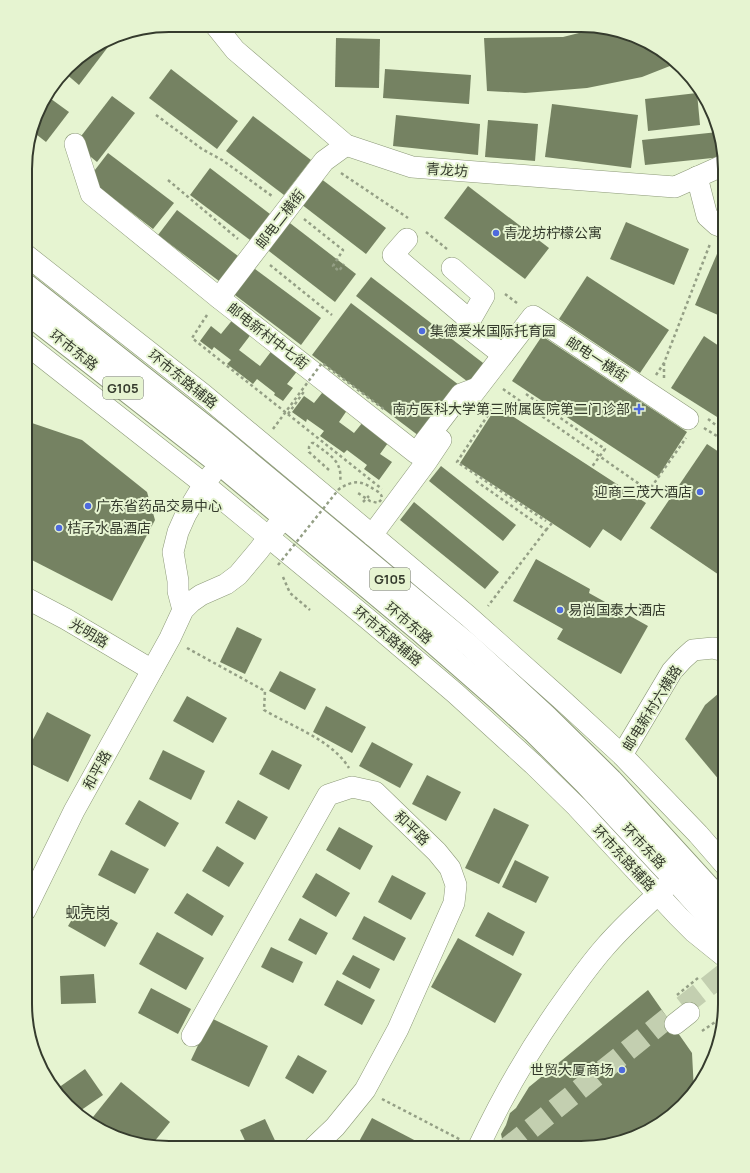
<svg xmlns="http://www.w3.org/2000/svg" width="750" height="1173" font-family="Manrope,'Noto Sans SC',sans-serif">
<rect width="100%" height="100%" fill="#e6f4d1"/>
<g fill="#758262">
<polygon points="603,27 669,55 675,64 642,77 587,88 525,93 487,91 484,38 563,37"/>
<polygon points="336,38 380,39 379,88 335,87"/>
<polygon points="107,40 111,43 79,85 65,73 74,61"/>
<polygon points="171,69 238,121 217,149 149,98"/>
<polygon points="385,69 471,75 469,104 383,98"/>
<polygon points="697,93 700,125 648,131 645,99"/>
<polygon points="47,96 69,112 46,142 32,131 40,105"/>
<polygon points="112,96 135,113 97,162 75,144"/>
<polygon points="552,104 638,115 631,168 545,157"/>
<polygon points="396,115 480,124 478,155 393,146"/>
<polygon points="253,116 311,160 284,195 226,151"/>
<polygon points="488,120 538,124 535,161 485,157"/>
<polygon points="718,132 722,157 645,165 642,140"/>
<polygon points="108,153 174,203 153,229 88,179"/>
<polygon points="210,168 270,214 250,240 190,195"/>
<polygon points="320,178 386,228 366,254 301,204"/>
<polygon points="468,186 549,248 525,279 444,218"/>
<polygon points="177,210 238,256 219,281 158,235"/>
<polygon points="286,220 356,274 335,302 265,248"/>
<polygon points="626,222 689,249 674,285 610,259"/>
<polygon points="723,240 725,241 725,318 695,305"/>
<polygon points="251,266 321,318 301,345 231,292"/>
<polygon points="587,276 669,330 640,373 559,319"/>
<polygon points="371,277 487,366 472,385 356,296"/>
<polygon points="351,303 459,385 419,436 312,355"/>
<polygon points="234,318 252,333 239,350 260,366 273,349 299,369 287,384 293,388 283,401 274,395 275,393 257,379 253,384 227,364 231,360 214,347 212,350 200,341 211,326 221,334"/>
<polygon points="542,336 687,432 658,477 512,381"/>
<polygon points="704,336 725,350 725,422 671,388"/>
<polygon points="326,388 350,406 339,422 354,433 367,417 393,436 380,454 392,462 379,480 364,469 367,465 347,450 344,453 320,436 324,431 307,419 306,422 292,412 304,396 314,403"/>
<polygon points="497,406 646,503 621,541 603,529 590,548 460,463"/>
<polygon points="26,421 82,440 147,492 155,520 112,601 26,557"/>
<polygon points="707,444 725,456 725,579 650,528"/>
<polygon points="441,466 516,525 503,541 429,481"/>
<polygon points="414,502 499,572 485,589 400,520"/>
<polygon points="536,559 590,589 589,593 648,626 621,674 557,639 563,629 513,601"/>
<polygon points="237,627 262,639 245,674 220,662"/>
<polygon points="280,671 316,689 305,710 269,691"/>
<polygon points="725,688 725,787 685,739 705,705"/>
<polygon points="187,696 227,718 213,743 173,721"/>
<polygon points="326,706 366,727 352,753 313,732"/>
<polygon points="47,712 91,735 68,782 25,761 25,755"/>
<polygon points="372,742 413,764 400,788 359,766"/>
<polygon points="163,750 205,771 191,800 149,779"/>
<polygon points="272,750 302,765 289,790 259,774"/>
<polygon points="427,775 461,792 446,821 412,804"/>
<polygon points="139,800 179,823 165,847 125,824"/>
<polygon points="238,800 268,817 255,840 225,823"/>
<polygon points="494,808 529,825 499,884 465,868"/>
<polygon points="339,827 373,846 360,870 326,850"/>
<polygon points="217,846 244,863 229,887 202,871"/>
<polygon points="111,850 149,869 135,894 98,875"/>
<polygon points="515,860 549,877 536,903 502,887"/>
<polygon points="316,873 350,893 336,917 302,897"/>
<polygon points="392,875 426,893 411,920 378,902"/>
<polygon points="187,893 224,916 212,936 174,913"/>
<polygon points="82,903 118,923 105,947 68,926"/>
<polygon points="488,912 525,932 513,956 475,936"/>
<polygon points="364,916 406,938 394,961 352,939"/>
<polygon points="300,918 328,933 316,955 288,940"/>
<polygon points="157,932 204,958 186,990 139,964"/>
<polygon points="458,938 522,974 495,1023 431,987"/>
<polygon points="271,947 303,962 293,983 261,967"/>
<polygon points="353,955 380,969 370,989 342,974"/>
<polygon points="94,974 96,1003 61,1004 60,976"/>
<polygon points="337,980 375,1000 362,1025 324,1005"/>
<polygon points="151,988 191,1009 178,1034 138,1013"/>
<polygon points="648,990 692,1053 694,1091 676,1112 636,1137 581,1148 504,1148 501,1134 506,1125 510,1113 516,1108 529,1087"/>
<polygon points="211,1018 268,1046 249,1087 191,1060"/>
<polygon points="298,1055 327,1071 313,1094 285,1078"/>
<polygon points="85,1069 103,1095 77,1113 58,1088"/>
<polygon points="121,1082 170,1122 150,1147 89,1122"/>
<polygon points="372,1118 418,1142 415,1148 356,1147"/>
<polygon points="265,1119 278,1147 248,1147 240,1130"/>
</g>
<g fill="none" stroke-linecap="round" stroke-linejoin="round">
<g stroke="#c3cfb0" stroke-width="21" stroke-dasharray="21 10" stroke-linecap="butt">
<polyline points="683,1006 725,973"/>
<polyline points="507,1148 669,1017"/>
</g>
<g stroke="#8c9978" stroke-width="22">
<g id="minor">
<polyline points="215,25 235,50 346,145 412,167 675,187 724,165"/>
<polyline points="75,144 91,194 219,298 416,453 461,394 477,388"/>
<polyline points="697,177 707,216 717,225 725,228"/>
<polyline points="407,239 393,255 465,316 470,329 503,355"/>
<polyline points="26,255 204,395 372,535 468,616 560,698 622,755 698,834 725,865"/>
<polyline points="452,268 484,296 468,324"/>
<polyline points="219,298 324,161 346,145"/>
<polyline points="26,344 204,484 369,620 455,693 533,764 577,807 678,916 694,932 725,957"/>
<polyline points="469,399 533,316 688,419"/>
<polyline points="372,535 427,461 441,440"/>
<polyline points="26,598 66,619 152,670"/>
<polyline points="183,610 178,591 178,581 173,552 178,532 186,514 204,484 212,474"/>
<polyline points="622,755 672,671 683,659 693,650 713,648 725,651"/>
<polyline points="25,911 74,811 170,638 183,610 191,602 201,595 226,584 238,575 259,550 277,526"/>
<polyline points="675,1024 689,1013"/>
<polyline points="192,1036 328,795 352,787 375,792 437,852 450,868 456,885 454,903 398,1029 365,1090 335,1127 314,1147"/>
<path d="M478,1148C503,1095 532,1045 566,998C578,981 591,963 605,947C624,925 646,905 668,885"/>
</g>
</g>
<g stroke="#8c9978" stroke-width="24">
<g id="highway">
<polyline points="26,285 221,439 470,646 546,716 611,780 725,905"/>
<polyline points="26,312 220,464 419,630 499,700 533,731 586,784 675,880 725,936"/>
</g>
</g>
<g stroke="#949f85" stroke-width="2.5" stroke-dasharray="3 3" stroke-linecap="butt">
<polyline points="156,115 202,149 222,160 272,196"/>
<polyline points="341,173 408,218"/>
<polyline points="168,180 238,239"/>
<polyline points="304,219 343,250 333,266 339,271 344,264"/>
<polyline points="426,232 447,249"/>
<polyline points="270,265 332,315"/>
<polyline points="505,294 517,303"/>
<polyline points="207,315 192,338 382,489"/>
<polyline points="664,363 664,378"/>
<polyline points="656,375 664,363 710,244"/>
<polyline points="503,389 645,488 650,489 686,438"/>
<polyline points="491,404 492,409 457,462 546,521"/>
<polyline points="288,414 305,390"/>
<polyline points="708,419 725,432"/>
<polyline points="704,428 725,441"/>
<path d="M329,470L309,452V447L312,443H314C330,456 343,460 340,483"/>
<polyline points="476,481 546,530 488,606"/>
<polyline points="363,502 369,496"/>
<polyline points="546,530 552,523"/>
<polyline points="283,577 290,593 310,610"/>
<path d="M187,648L265,691L264,710C291,726 332,740 349,768"/>
<polyline points="677,995 698,978"/>
<polyline points="702,1031 724,1016"/>
<polyline points="382,1099 461,1140"/>
</g>
<use href="#minor" stroke="#fff" stroke-width="21"/>
<use href="#highway" stroke="#fff" stroke-width="22"/>
<g stroke="#949f85" stroke-width="2.5" stroke-dasharray="3 3" stroke-linecap="butt">
<polyline points="526,394 605,449 591,468"/>
<polyline points="273,429 322,363 385,410"/>
<path d="M278,565L339,489C353,480 361,480 375,490C379,492 382,494 382,499L378,503L370,501L358,493"/>
</g>
</g>
<g fill="#4e6ade" stroke="#e6f4d1" stroke-width="1.5">
<circle cx="496" cy="233" r="4"/>
<circle cx="422" cy="331" r="4"/>
<path d="M637 403h4v4h4v4h-4v4h-4v-4h-4v-4h4z"/>
<circle cx="700" cy="492" r="4"/>
<circle cx="88" cy="506" r="4"/>
<circle cx="59" cy="528" r="4"/>
<circle cx="560" cy="610" r="4"/>
<circle cx="622" cy="1070" r="4"/>
</g>
<g text-anchor="middle" stroke-width="4" stroke-linejoin="round" paint-order="stroke">
<g fill="#e6f4d1" stroke="#6a725e" stroke-width="1">
<rect x="103" y="377" width="40" height="22" rx="3"/>
<rect x="370" y="568" width="40" height="22" rx="3"/>
</g>
<g font-size="13" font-weight="bold" fill="#353b2d">
<text x="123" y="393">G105</text>
<text x="390" y="584">G105</text>
</g>
<g font-size="14" fill="#353b2d" stroke="#e6f4d1">
<text transform="translate(447 170) rotate(4)" y="5">青龙坊</text>
<text transform="translate(280 219) rotate(-52)" y="5">邮电二横街</text>
<text transform="translate(268 336) rotate(38)" y="5">邮电新村中七街</text>
<text transform="translate(74 350) rotate(38)" y="5">环市东路</text>
<text transform="translate(597 359) rotate(33)" y="5">邮电一横街</text>
<text transform="translate(183 379) rotate(39)" y="5">环市东路辅路</text>
<text transform="translate(409 623) rotate(40)" y="5">环市东路</text>
<text transform="translate(89 633) rotate(31)" y="5">光明路</text>
<text transform="translate(388 636) rotate(40)" y="5">环市东路辅路</text>
<text transform="translate(652 708) rotate(-58)" y="5">邮电新村六横路</text>
<text transform="translate(97 770) rotate(-61)" y="5">和平路</text>
<text transform="translate(412 828) rotate(44)" y="5">和平路</text>
<text transform="translate(644 846) rotate(47)" y="5">环市东路</text>
<text transform="translate(624 858) rotate(47)" y="5">环市东路辅路</text>
</g>
<g font-size="14" fill="#353b2d" stroke="#e6f4d1" text-anchor="start">
<text x="504" y="238">青龙坊柠檬公寓</text>
<text x="430" y="336">集德爱米国际托育园</text>
<text x="630" y="414" text-anchor="end">南方医科大学第三附属医院第二门诊部</text>
<text x="692" y="497" text-anchor="end">迎商三茂大酒店</text>
<text x="96" y="511">广东省药品交易中心</text>
<text x="67" y="533">桔子水晶酒店</text>
<text x="568" y="615">易尚国泰大酒店</text>
<text x="614" y="1075" text-anchor="end">世贸大厦商场</text>
</g>
<g font-size="15" fill="#353b2d" stroke="#e6f4d1">
<text x="88" y="918">蚬壳岗</text>
</g>
</g>
<path d="M0 0H750V1173H0ZM169 32H581A137 137 0 0 1 718 169V1004A137 137 0 0 1 581 1141H169A137 137 0 0 1 32 1004V169A137 137 0 0 1 169 32Z" fill="#e6f4d1" fill-rule="evenodd"/>
<path fill="none" stroke="#353b2d" stroke-width="2" d="M169 32H581A137 137 0 0 1 718 169V1004A137 137 0 0 1 581 1141H169A137 137 0 0 1 32 1004V169A137 137 0 0 1 169 32Z"/>
</svg>
